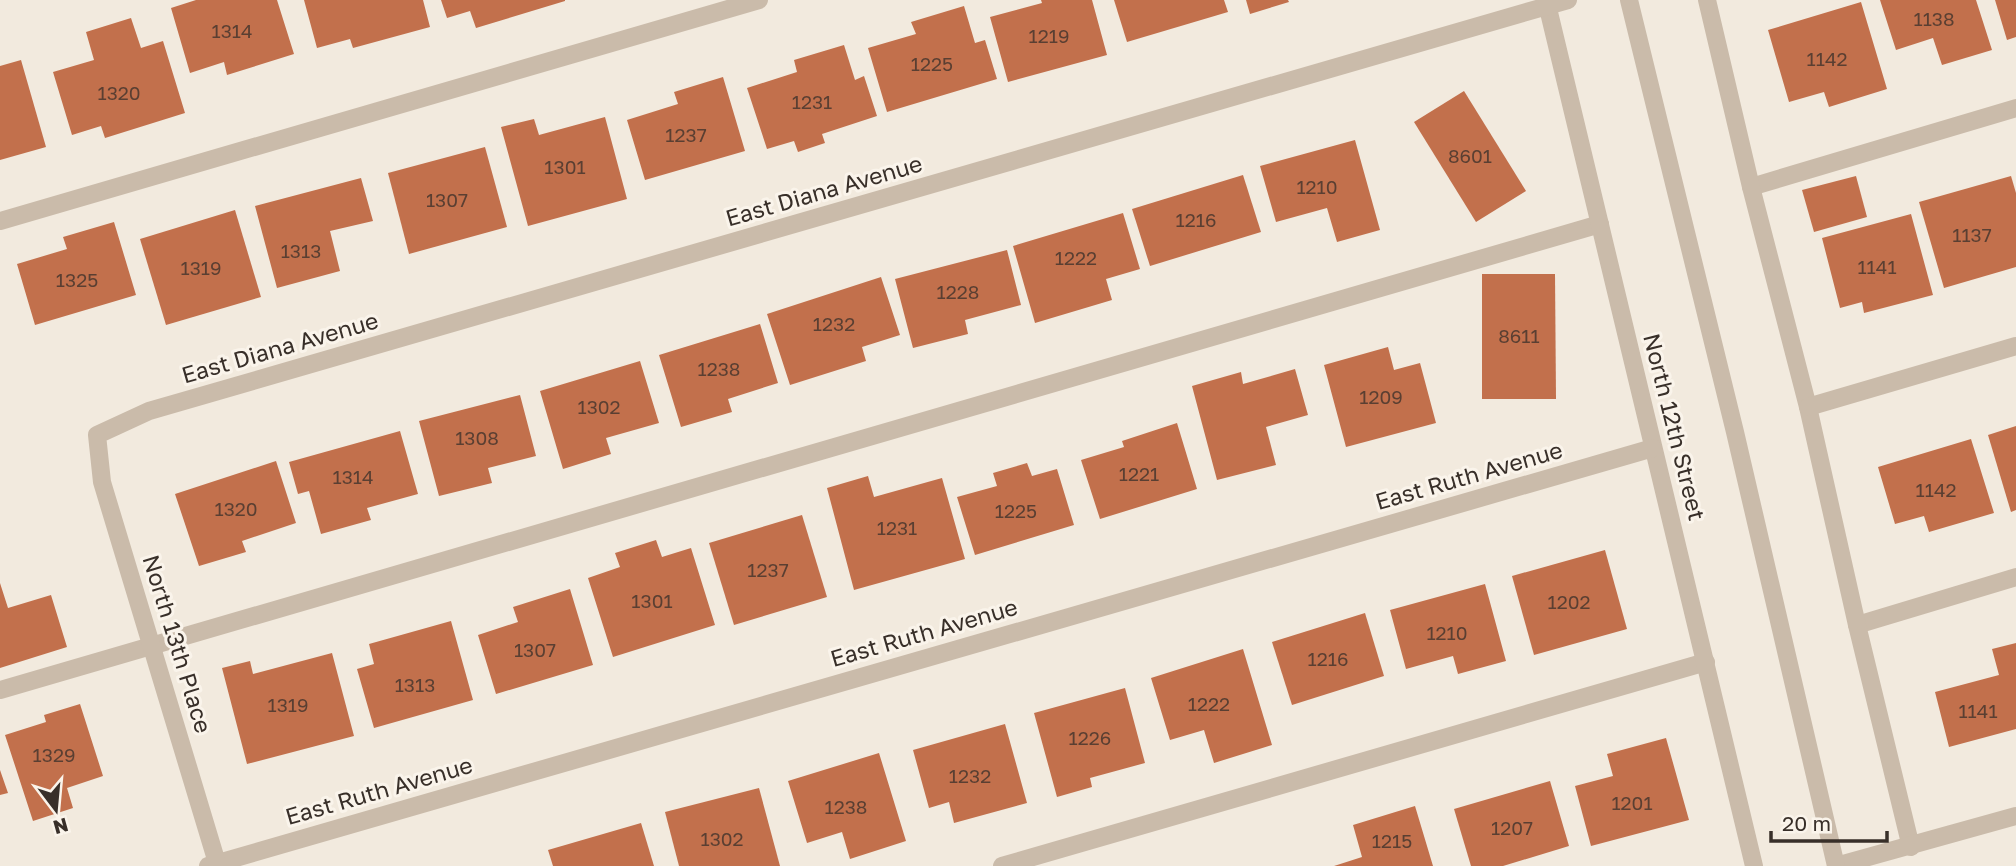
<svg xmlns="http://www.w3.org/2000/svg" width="2016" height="866" font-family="'Golos Text',sans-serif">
<rect width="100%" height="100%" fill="#f2eade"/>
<g fill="#c2704c">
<polygon points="196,0 277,0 294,54 227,75 224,62 190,73 171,8"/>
<polygon points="304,0 423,0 430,27 353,48 350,39 317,48"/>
<polygon points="441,0 565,0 565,1 476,28 470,11 447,18"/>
<polygon points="1041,0 1092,0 1107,55 1008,82 990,17 1042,3"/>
<polygon points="1114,0 1224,0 1228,12 1127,42"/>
<polygon points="1246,0 1288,0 1289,2 1250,14"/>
<polygon points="1880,0 1976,0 1992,50 1942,65 1933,38 1896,50"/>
<polygon points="1995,0 2016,0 2016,37 2007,40"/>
<polygon points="1861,2 1887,89 1829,107 1824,92 1789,102 1768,30"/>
<polygon points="964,6 975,43 985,40 997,79 887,112 868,48 916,34 911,22"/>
<polygon points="131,18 141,48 163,41 185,113 105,138 101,126 72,135 53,72 94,60 86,32"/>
<polygon points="844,45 855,80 864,76 877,116 822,134 825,143 798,152 794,141 767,149 747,88 797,72 794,60"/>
<polygon points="21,60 46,147 0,160 0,66"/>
<polygon points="723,77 745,151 645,180 627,120 678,104 674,92"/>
<polygon points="1464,91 1526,191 1476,222 1414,122"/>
<polygon points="605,117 627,199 528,226 501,127 534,119 539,135"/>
<polygon points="1355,140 1380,230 1337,242 1327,208 1276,222 1260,166"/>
<polygon points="485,147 507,227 409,254 388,173"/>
<polygon points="1243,175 1261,232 1150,266 1132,209"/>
<polygon points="1856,176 1867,217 1814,232 1802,190"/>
<polygon points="2011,176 2016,193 2016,267 1944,288 1919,202"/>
<polygon points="361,178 373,221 330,231 340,271 277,288 255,206"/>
<polygon points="235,210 261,297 166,325 140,239"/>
<polygon points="1123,213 1140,269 1106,279 1112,300 1035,323 1013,246"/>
<polygon points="1911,214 1933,295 1864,313 1862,302 1840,308 1822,238"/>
<polygon points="114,222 136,295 35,325 17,264 67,249 63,237"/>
<polygon points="1007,250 1021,305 965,320 968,334 913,348 895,279"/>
<polygon points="1482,274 1555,274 1556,399 1482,399"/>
<polygon points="881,277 900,335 862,347 866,361 790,385 767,314"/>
<polygon points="760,324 778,383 728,399 732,412 681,427 659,355"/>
<polygon points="1388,347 1394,370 1420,363 1436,423 1346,447 1324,365"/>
<polygon points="640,361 659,423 606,438 611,454 563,469 540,391"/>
<polygon points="1295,369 1308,415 1266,427 1276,465 1217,480 1192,386 1241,372 1243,384"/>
<polygon points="520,395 536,456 488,468 492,483 439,496 419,421"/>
<polygon points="1177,423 1197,489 1100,519 1081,460 1124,447 1122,441"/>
<polygon points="2016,426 2016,510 2011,512 1988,435"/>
<polygon points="400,431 418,494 367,508 371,520 321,534 309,491 298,494 289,462"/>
<polygon points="1971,439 1994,513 1929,532 1924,516 1895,524 1878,467"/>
<polygon points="276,461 296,523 242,541 246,552 199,566 175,494"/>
<polygon points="1027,463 1032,476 1057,469 1074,525 975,555 957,497 997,486 993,473"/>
<polygon points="868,476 874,497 942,478 965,559 854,590 827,488"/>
<polygon points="802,515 827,597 734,625 709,543"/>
<polygon points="656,540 662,557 691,548 715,625 613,657 588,578 620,567 615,553"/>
<polygon points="1605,550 1627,629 1534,655 1512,576"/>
<polygon points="0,583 8,608 51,595 67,647 0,668"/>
<polygon points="1485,584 1506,661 1458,674 1453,656 1406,669 1390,610"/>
<polygon points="570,589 593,665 496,694 478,635 518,622 513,607"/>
<polygon points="1365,613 1384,676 1292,705 1272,642"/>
<polygon points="451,621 473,700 374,728 357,669 374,664 369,644"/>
<polygon points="2016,643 2016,729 1949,747 1935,692 1999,675 1992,649"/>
<polygon points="1243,649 1272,745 1214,763 1204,730 1170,740 1151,678"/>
<polygon points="332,653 354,736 247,764 222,668 250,661 253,674"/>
<polygon points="1125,688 1145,763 1090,778 1092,787 1057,797 1034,713"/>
<polygon points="80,704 103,776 67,788 73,808 33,821 5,735 46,722 44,715"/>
<polygon points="1005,724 1027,803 954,823 949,802 929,808 913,750"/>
<polygon points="1666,738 1689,820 1591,846 1575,786 1613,776 1607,754"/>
<polygon points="879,753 906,841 850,859 842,832 807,843 788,781"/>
<polygon points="0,770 8,793 0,795"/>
<polygon points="1550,781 1569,846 1503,866 1471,866 1454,809"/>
<polygon points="759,788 780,866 679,866 665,812"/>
<polygon points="1415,806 1433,866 1334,866 1362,857 1353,825"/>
<polygon points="641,823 654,866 553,866 548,850"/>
</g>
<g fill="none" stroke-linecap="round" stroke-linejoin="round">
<g stroke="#cabbaa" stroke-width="18">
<polyline points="1751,187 2016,108"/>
<polyline points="0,221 759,0"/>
<polyline points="1857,625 2016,577"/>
<polyline points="0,690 1600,224"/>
<polyline points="1002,866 1706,662"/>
</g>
<g stroke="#cabbaa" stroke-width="18">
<polyline points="1546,0 1754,866"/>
<polyline points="1707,0 1751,187 1808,407 1857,625 1911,847"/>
<polyline points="1808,407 2016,346"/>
<polyline points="208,866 1653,448"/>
<polyline points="218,866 102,482 97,435 149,411 1568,0"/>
<polyline points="1836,866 2016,816"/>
</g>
<polyline stroke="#cabbaa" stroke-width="18" points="1629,0 1735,432 1836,866"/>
</g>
<g text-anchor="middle" stroke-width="6" stroke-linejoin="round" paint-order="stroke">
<g font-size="19" fill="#5a3f32">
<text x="1934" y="26">1138</text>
<text x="232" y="38">1314</text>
<text x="1049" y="43">1219</text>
<text x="1827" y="66">1142</text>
<text x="932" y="71">1225</text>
<text x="119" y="100">1320</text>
<text x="812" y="109">1231</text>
<text x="686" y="142">1237</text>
<text x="1470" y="163">8601</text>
<text x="565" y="174">1301</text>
<text x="1317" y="194">1210</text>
<text x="447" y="207">1307</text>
<text x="1196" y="227">1216</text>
<text x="1972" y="242">1137</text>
<text x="301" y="258">1313</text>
<text x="1076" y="265">1222</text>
<text x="1877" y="274">1141</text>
<text x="201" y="275">1319</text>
<text x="77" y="287">1325</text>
<text x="958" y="299">1228</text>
<text x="834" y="331">1232</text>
<text x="1519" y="343">8611</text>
<text x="719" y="376">1238</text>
<text x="1381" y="404">1209</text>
<text x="599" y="414">1302</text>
<text x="477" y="445">1308</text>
<text x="1139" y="481">1221</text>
<text x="353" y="484">1314</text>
<text x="1936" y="497">1142</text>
<text x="236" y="516">1320</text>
<text x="1016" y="518">1225</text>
<text x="897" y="535">1231</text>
<text x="768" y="577">1237</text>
<text x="652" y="608">1301</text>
<text x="1569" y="609">1202</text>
<text x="1447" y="640">1210</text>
<text x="535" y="657">1307</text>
<text x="1328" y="666">1216</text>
<text x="415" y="692">1313</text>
<text x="1209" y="711">1222</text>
<text x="288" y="712">1319</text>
<text x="1978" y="718">1141</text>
<text x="1090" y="745">1226</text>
<text x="54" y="762">1329</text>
<text x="970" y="783">1232</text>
<text x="1632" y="810">1201</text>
<text x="846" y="814">1238</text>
<text x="1512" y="835">1207</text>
<text x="722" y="846">1302</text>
<text x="1392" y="848">1215</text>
</g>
<g font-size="23" fill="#382f29" stroke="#faf4eb">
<text transform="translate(824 191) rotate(-16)" y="8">East Diana Avenue</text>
<text transform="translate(280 348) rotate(-16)" y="8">East Diana Avenue</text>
<text transform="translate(1674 427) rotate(76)" y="8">North 12th Street</text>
<text transform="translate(1469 476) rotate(-16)" y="8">East Ruth Avenue</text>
<text transform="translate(924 633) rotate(-16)" y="8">East Ruth Avenue</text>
<text transform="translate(177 644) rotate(73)" y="8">North 13th Place</text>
<text transform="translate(379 791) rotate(-16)" y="8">East Ruth Avenue</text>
</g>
</g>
<g transform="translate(56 810) rotate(164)" stroke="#faf4eb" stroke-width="5" paint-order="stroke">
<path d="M0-5L12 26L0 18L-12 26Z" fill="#382f29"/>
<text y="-10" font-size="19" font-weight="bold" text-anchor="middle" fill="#382f29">N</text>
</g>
<path d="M1771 831v10h116v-10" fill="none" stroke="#382f29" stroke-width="3.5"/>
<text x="1782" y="831" font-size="21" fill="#382f29" stroke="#faf4eb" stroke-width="5" paint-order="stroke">20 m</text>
</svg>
